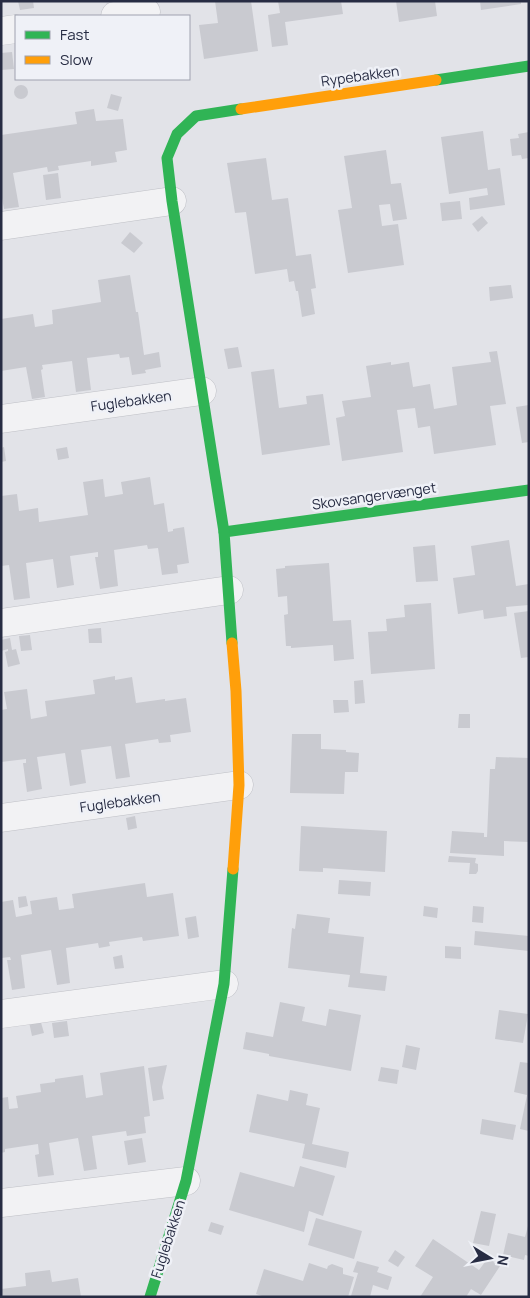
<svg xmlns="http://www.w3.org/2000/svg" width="530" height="1298" font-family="Manrope,sans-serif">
<rect width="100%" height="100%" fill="#e2e3e8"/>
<g fill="#c9cad0">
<polygon points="18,1 33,1 34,8 20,10"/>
<polygon points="215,1 251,1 258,51 204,59 199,25 218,23"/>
<polygon points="278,1 341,1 343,14 285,22 288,45 272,47 268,15 280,13"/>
<polygon points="396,1 435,1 437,16 399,22"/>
<polygon points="480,1 521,1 521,4 481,10"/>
<polygon points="12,52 14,69 1,70 1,53"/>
<circle cx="21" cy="92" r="7"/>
<polygon points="111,94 122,97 118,111 107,108"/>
<polygon points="94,109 96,121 123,119 127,150 115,152 117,162 91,166 91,161 58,166 59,170 48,172 47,167 13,173 19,207 4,209 1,192 1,135 77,124 75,112"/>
<polygon points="483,131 488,170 500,168 505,205 470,210 469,198 488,195 487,188 449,194 441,137"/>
<polygon points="529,132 529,158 522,159 521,155 512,156 510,139 519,138 518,134"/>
<polygon points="386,150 391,184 401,183 407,219 393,221 390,204 379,205 382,226 398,224 404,265 348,273 338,210 352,208 344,156"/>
<polygon points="266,158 272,200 288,198 296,256 311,254 316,288 311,289 315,314 302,317 298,291 296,291 294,281 289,282 287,269 255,274 246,212 235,213 227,163"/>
<polygon points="58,173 61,198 46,200 43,175"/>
<polygon points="460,201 462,219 442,221 440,203"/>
<polygon points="482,216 488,223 478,232 472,224"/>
<polygon points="130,232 143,243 134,253 121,243"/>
<polygon points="130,275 136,312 138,312 144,355 159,352 161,367 145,370 146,373 132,375 129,357 120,358 119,354 87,358 91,390 76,392 72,361 42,365 43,369 41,370 45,397 32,399 26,367 1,371 1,319 33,314 35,327 53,324 52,310 101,302 98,280"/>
<polygon points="511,285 513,298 490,301 489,287"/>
<polygon points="238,347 242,367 228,369 224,349"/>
<polygon points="497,351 506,404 490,406 496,445 434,454 430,426 418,428 415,408 397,410 403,452 342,461 336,418 345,416 342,401 371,397 366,366 391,362 391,365 409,362 413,387 430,384 434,409 457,405 452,367 491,362 489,352"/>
<polygon points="274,369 279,408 307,404 306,396 323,394 330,445 262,455 251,372"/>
<polygon points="529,405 529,442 522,443 516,407"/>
<polygon points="4,447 6,461 1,462 1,448"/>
<polygon points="67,447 69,458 58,460 56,449"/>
<polygon points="150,477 154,505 164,503 168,532 173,531 173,529 184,527 189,563 177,565 178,573 162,575 158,548 148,549 147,545 114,550 118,586 100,589 95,557 98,557 98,552 70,556 74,585 57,588 53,559 26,563 30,598 14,600 9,565 1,566 1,496 17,494 19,511 38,508 39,522 88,515 83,482 103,479 105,497 123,494 121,482"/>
<polygon points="509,540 516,586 529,584 529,605 506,607 507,616 484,619 483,610 458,614 453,578 475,575 471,546"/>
<polygon points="435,545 438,581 416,582 413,547"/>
<polygon points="329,563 333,621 351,620 354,659 334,661 333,645 291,648 291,646 286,646 284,615 288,614 287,596 278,597 276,569 285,568 285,566"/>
<polygon points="431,603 435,669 371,674 368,632 387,631 386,619 405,617 404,605"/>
<polygon points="529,611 529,657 521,658 514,613"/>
<polygon points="101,628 102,643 89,643 88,629"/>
<polygon points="30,635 32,650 21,651 19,636"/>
<polygon points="10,638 12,650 16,649 20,664 8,667 5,652 8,651 8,649 1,651 1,640"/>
<polygon points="115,676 115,680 132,677 136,703 165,699 165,701 186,698 191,732 170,735 171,742 159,743 158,739 125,744 130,777 116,779 111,746 81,750 86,783 70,786 65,753 37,757 42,789 27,792 23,763 26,763 26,759 1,762 1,710 7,709 4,692 27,689 31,719 47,716 45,701 95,694 93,680"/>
<polygon points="363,680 365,703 355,704 354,681"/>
<polygon points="333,700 348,700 349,712 334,713"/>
<polygon points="459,714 470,714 470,728 458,728"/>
<polygon points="292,734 321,734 321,749 346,750 346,752 359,753 358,772 345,772 344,794 290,793"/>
<polygon points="496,757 529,758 529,842 504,841 504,856 450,853 452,831 484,833 484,837 487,837 490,769 495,769"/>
<polygon points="135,816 137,828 128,830 126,818"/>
<polygon points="301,826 387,831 385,872 323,868 323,872 299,871"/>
<polygon points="449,856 476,858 475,863 478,864 478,871 476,874 469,874 470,863 448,862"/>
<polygon points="339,880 371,882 370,896 338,894"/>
<polygon points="145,883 147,897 173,893 179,936 143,941 142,937 109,942 110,946 99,948 98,943 66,948 70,983 57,985 51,950 21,955 25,988 12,990 7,960 11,960 10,957 1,958 1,902 13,900 16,917 32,914 30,901 57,897 59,910 74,908 72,894"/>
<polygon points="26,896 28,906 19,908 18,897"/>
<polygon points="424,906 438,908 437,918 423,916"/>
<polygon points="473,906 484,907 483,923 472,922"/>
<polygon points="297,914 330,918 328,933 364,937 360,973 387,976 385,991 348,987 350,975 288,968 292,928 295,929"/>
<polygon points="196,916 199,937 188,939 185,918"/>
<polygon points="475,931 529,936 529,951 474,945"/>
<polygon points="445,946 461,947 461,959 445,958"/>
<polygon points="122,955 124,968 115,969 113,957"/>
<polygon points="280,1002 305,1007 302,1021 326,1026 329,1009 361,1015 351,1071 269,1056 269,1054 243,1049 246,1032 273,1037"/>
<polygon points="499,1010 528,1014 523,1043 495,1039"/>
<polygon points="40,1019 44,1033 32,1036 29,1022"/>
<polygon points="67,1021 69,1036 54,1038 52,1023"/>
<polygon points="406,1045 420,1048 416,1070 402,1067"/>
<polygon points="520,1062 529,1063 529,1131 520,1129 527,1095 514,1092"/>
<polygon points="167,1065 162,1087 164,1099 153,1101 148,1068"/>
<polygon points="144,1066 150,1116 144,1117 146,1133 127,1136 126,1131 92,1136 97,1169 84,1171 78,1138 49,1143 54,1175 38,1177 35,1155 39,1154 38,1144 5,1149 5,1152 1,1153 1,1098 8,1097 9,1109 18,1108 16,1096 41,1092 40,1084 55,1082 55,1079 83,1075 86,1098 103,1095 100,1073"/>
<polygon points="381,1067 399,1070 397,1084 378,1081"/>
<polygon points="290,1090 308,1094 306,1105 320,1108 312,1144 349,1152 346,1168 302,1158 305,1144 249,1132 257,1094 288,1101"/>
<polygon points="482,1119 516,1125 513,1140 480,1134"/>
<polygon points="142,1138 146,1162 128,1165 124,1141"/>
<polygon points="300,1166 335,1176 323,1216 309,1211 304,1232 229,1210 240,1172 294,1187"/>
<polygon points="481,1211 496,1214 489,1246 473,1243"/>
<polygon points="316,1218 362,1231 354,1259 308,1245"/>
<polygon points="211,1222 224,1226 221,1235 208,1231"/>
<polygon points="528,1226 529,1256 525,1255 524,1260 503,1255 508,1233 525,1237"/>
<polygon points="433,1239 479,1270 488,1258 500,1266 481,1295 471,1289 466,1297 420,1297 433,1277 415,1266"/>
<polygon points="395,1250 405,1257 398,1267 388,1261"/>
<polygon points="357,1261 379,1267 377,1272 392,1277 388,1290 373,1285 370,1297 351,1296 358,1273 353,1272"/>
<polygon points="309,1263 327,1269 328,1266 332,1264 343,1268 343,1274 354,1277 348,1297 265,1297 256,1294 264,1269 303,1281"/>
<polygon points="50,1270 52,1282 78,1278 81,1297 1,1297 1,1289 26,1286 25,1273"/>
</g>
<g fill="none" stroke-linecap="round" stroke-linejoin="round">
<g stroke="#bfc0c6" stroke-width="29">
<g id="street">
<polyline points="115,16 146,12"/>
<polyline points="1,31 16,29"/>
<polyline points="1,226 172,201"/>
<polyline points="1,419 202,391"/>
<polyline points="1,623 229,590"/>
<polyline points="1,818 239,785"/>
<polyline points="1,1014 224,984"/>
<polyline points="1,1203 186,1181"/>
</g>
</g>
<use href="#street" stroke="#f2f2f4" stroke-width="28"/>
<g stroke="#30b455" stroke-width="11">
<polyline points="436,80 529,66"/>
<polyline points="224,532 529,490"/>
<polyline points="232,643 224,532 172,201 167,158 177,134 196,116 241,109"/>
<polyline points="150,1297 186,1181 224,984 233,869"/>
</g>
<g stroke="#ff9f0a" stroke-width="11">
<polyline points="241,109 436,80"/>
<polyline points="232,643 236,691 239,785 233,869"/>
</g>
</g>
<g text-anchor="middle" stroke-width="5" stroke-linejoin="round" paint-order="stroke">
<g font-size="14" fill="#272c43" stroke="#eff1f7">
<text transform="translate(360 76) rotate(-8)" y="5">Rypebakken</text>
<text transform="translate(131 401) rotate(-8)" y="5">Fuglebakken</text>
<text transform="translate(374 496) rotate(-8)" y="5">Skovsangervænget</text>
<text transform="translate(120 802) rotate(-8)" y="5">Fuglebakken</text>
<text transform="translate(168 1239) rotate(-72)" y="5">Fuglebakken</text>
</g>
</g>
<rect width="530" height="1298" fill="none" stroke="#272c43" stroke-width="5"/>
<rect x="15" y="15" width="175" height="65" fill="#eff1f7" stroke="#9fa2af"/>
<rect x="25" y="31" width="25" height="8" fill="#30b455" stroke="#9fa2af"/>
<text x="60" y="40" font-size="15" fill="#272c43">Fast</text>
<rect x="25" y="56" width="25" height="8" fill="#ff9f0a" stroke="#9fa2af"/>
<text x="60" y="65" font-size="15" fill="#272c43">Slow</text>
<g transform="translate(490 1258) rotate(100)" stroke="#eff1f7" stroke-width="4" paint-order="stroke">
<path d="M0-4L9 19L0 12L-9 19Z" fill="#272c43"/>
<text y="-8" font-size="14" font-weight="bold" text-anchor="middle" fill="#272c43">N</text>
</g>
</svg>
